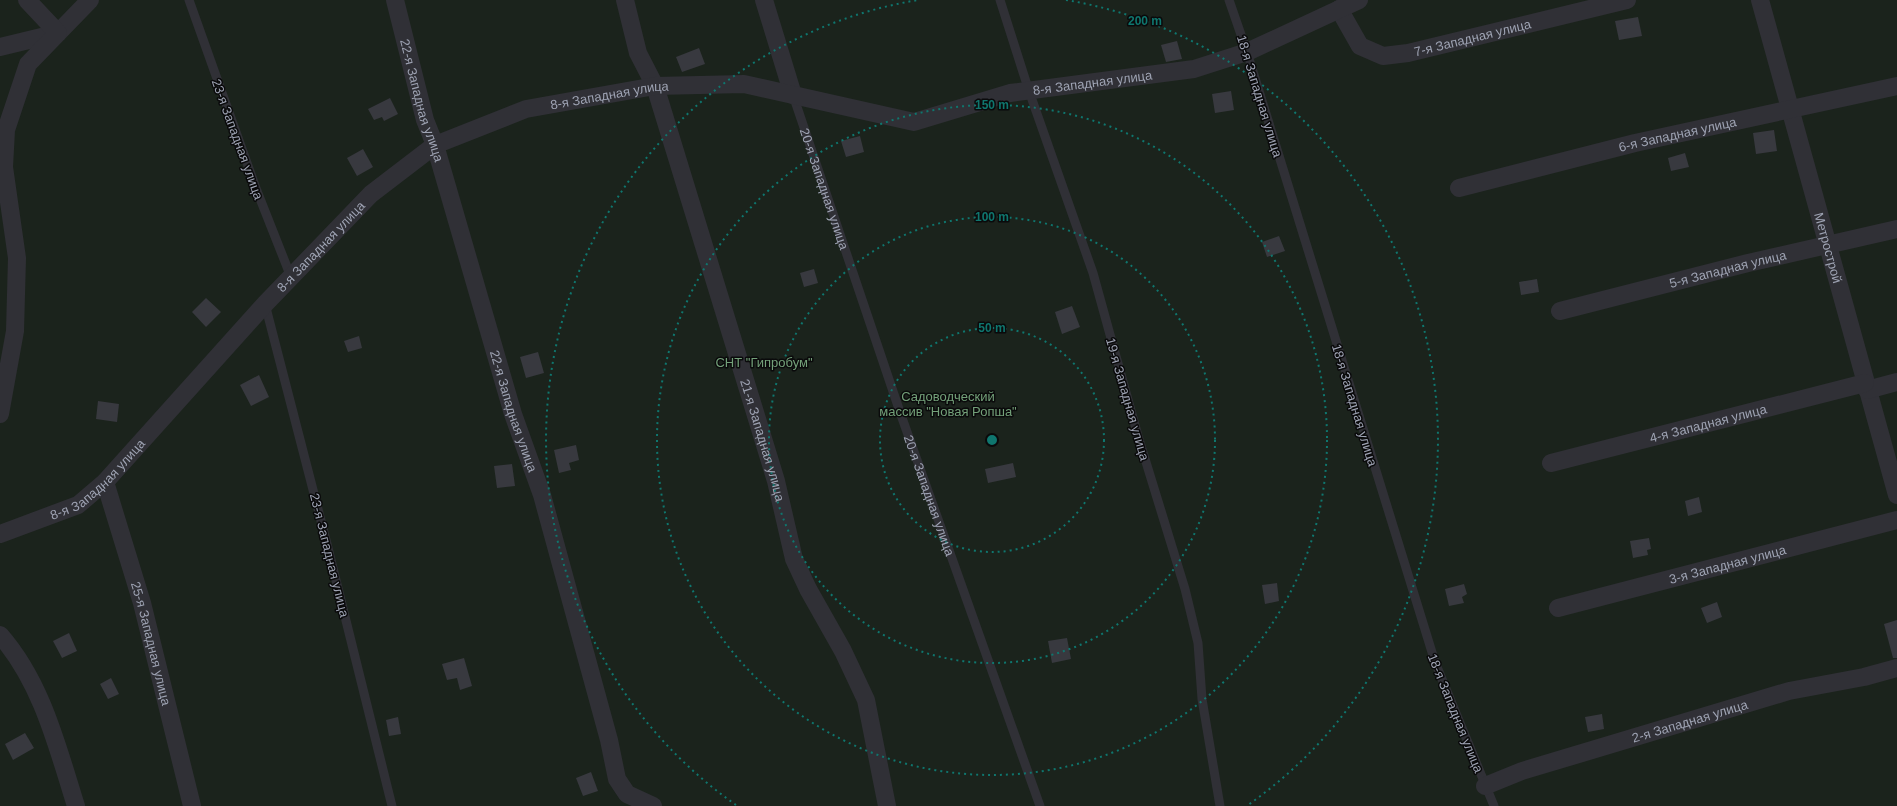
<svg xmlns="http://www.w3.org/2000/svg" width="1897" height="806" font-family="Helvetica,sans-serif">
<rect width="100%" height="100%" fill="#0f0f10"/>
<rect fill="#1b231c" x="0" y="0" width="1897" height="806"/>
<g fill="#38393f">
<polygon points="1638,17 1642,36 1619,40 1615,21"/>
<polygon points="1177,41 1182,59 1166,62 1161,45"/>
<polygon points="699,48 705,64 682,72 676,57"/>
<polygon points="1231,91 1234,110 1215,113 1212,94"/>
<polygon points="390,98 398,114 384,121 382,117 374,120 368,109"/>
<polygon points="1774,130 1777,151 1756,154 1753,133"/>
<polygon points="860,136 864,152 846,157 841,141"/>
<polygon points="363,149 373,167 357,176 347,158"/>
<polygon points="1685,153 1689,167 1671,171 1668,158"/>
<polygon points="1279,236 1285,251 1267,257 1262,242"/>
<polygon points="814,269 818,283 804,287 800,273"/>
<polygon points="1537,279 1539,292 1521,295 1519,282"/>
<polygon points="206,298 221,312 206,327 192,312"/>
<polygon points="1072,306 1080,327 1062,334 1055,312"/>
<polygon points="359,336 362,348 348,352 344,341"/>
<polygon points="538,352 544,373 526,378 520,357"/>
<polygon points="259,375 269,397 251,406 240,385"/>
<polygon points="98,401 119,404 117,422 96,419"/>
<polygon points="576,445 579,460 569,463 571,470 559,473 554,450"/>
<polygon points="1013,463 1016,477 988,483 985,469"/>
<polygon points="512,464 515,486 497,488 494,466"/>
<polygon points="1699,497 1702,512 1688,516 1685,501"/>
<polygon points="1649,538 1651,549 1647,550 1648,555 1633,558 1630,541"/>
<polygon points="1277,583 1279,601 1265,604 1262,585"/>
<polygon points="1464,584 1467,594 1462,597 1464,603 1449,606 1445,589"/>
<polygon points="1717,602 1722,617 1707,623 1701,608"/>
<polygon points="1897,620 1897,658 1893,658 1884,624"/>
<polygon points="69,633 77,651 62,658 53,641"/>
<polygon points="1067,638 1071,659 1052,663 1048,641"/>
<polygon points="464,658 472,686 460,690 457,678 447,680 442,664"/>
<polygon points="111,678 119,694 108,699 100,684"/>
<polygon points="1602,714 1604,729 1588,732 1585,717"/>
<polygon points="398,717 401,734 389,736 386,720"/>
<polygon points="25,733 34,748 13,760 5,744"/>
<polygon points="591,772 598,791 583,796 576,778"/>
</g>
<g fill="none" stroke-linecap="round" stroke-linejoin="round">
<g stroke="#303036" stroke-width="9">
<polyline points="189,0 257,191 291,277"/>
<polyline points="1000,0 1029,91 1093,273 1138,436 1185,589 1198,643 1202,699 1220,806"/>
<polyline points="1229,0 1247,52 1435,662 1494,806"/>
<path id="s1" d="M793,95L901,415L1040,806"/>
<polyline points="265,304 327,544 392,806"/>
</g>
<g stroke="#303036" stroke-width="18">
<path id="s2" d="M395,0L425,120L435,145L513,414L542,495L609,740L617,779L627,794L653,806"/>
<path id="s3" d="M625,0L638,53L655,86L776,481L794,559L808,589L843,651L866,700L887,806"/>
<polyline points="764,0 793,95"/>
<path id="s4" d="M1760,0L1897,495"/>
<path id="s5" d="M1339,9L1360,46L1383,56L1408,53L1627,0"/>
<polyline points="0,47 58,33 90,0"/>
<path id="s6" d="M1459,188L1635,143L1897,86"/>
<path id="s7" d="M1560,311L1748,263L1897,229"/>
<polyline points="1867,390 1897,382"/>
<polyline points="0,414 15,331 17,258 4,167 6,130 28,64 58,33 27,0"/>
<path id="s8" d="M1551,463L1865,383"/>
<path id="s9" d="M105,482L142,603L192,806"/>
<path id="s10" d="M0,534L78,505L105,482L265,304L371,194L435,145L526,109L655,86L744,84L914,122L1010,93L1194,69L1247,52L1359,0"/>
<path id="s11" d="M1558,608L1897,520"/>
<path d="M0,635C42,683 57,746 76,806"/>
<path id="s12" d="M1485,786L1522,771L1789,691L1864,677L1897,668"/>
</g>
</g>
<g fill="none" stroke="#0f766e" stroke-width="2" stroke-dasharray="2 4">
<circle cx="992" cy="440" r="112"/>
<circle cx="992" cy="440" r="223"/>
<circle cx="992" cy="440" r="335"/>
<path d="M736 805A446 446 0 0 1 918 0M1066 0A446 446 0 0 1 1248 805"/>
</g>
<g text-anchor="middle" stroke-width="3" stroke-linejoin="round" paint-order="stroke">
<g font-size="13" fill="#9ea3b3" stroke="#0a0a0b">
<text dy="5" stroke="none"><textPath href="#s5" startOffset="159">7-я Западная улица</textPath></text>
<text dy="5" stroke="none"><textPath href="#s10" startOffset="1267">8-я Западная улица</textPath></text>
<text dy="5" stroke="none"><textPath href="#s10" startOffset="774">8-я Западная улица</textPath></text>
<text transform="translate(1260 96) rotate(73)" y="5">18-я Западная улица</text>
<text dy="5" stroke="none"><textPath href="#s2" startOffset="104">22-я Западная улица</textPath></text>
<text dy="5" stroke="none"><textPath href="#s6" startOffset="225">6-я Западная улица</textPath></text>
<text transform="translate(238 139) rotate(70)" y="5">23-я Западная улица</text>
<text dy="5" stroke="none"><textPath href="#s1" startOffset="99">20-я Западная улица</textPath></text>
<text dy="5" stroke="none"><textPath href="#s10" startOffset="438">8-я Западная улица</textPath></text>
<text dy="5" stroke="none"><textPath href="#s4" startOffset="257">Метрострой</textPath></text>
<text dy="5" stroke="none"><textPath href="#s7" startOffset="173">5-я Западная улица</textPath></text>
<text transform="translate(1128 399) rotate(74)" y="5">19-я Западная улица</text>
<text transform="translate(1355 405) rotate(73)" y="5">18-я Западная улица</text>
<text dy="5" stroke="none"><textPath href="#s2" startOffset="428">22-я Западная улица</textPath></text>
<text dy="5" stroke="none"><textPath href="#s8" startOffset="162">4-я Западная улица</textPath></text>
<text dy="5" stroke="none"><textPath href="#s3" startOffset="462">21-я Западная улица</textPath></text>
<text dy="5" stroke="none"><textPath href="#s10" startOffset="114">8-я Западная улица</textPath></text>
<text dy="5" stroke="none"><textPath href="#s1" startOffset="423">20-я Западная улица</textPath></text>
<text transform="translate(330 555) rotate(76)" y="5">23-я Западная улица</text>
<text dy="5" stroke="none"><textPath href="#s11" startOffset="175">3-я Западная улица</textPath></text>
<text dy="5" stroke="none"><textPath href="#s9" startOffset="168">25-я Западная улица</textPath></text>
<text transform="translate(1456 713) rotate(68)" y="5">18-я Западная улица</text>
<text dy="5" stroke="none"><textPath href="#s12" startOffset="215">2-я Западная улица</textPath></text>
</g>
<g font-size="13" fill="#73a079" stroke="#0a0a0b">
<text x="764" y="367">СНТ "Гипробум"</text>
<text x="948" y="401">Садоводческий<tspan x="948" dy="15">массив "Новая Ропша"</tspan></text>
</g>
</g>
<circle cx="992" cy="440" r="6" fill="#0f766e" stroke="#0a0a0b" stroke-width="2"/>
<g font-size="12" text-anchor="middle" font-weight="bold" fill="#0f766e" stroke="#0a0a0b" stroke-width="3" stroke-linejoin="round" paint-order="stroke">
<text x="1145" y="25">200 m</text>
<text x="992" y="109">150 m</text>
<text x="992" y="221">100 m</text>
<text x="992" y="332">50 m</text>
</g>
</svg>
